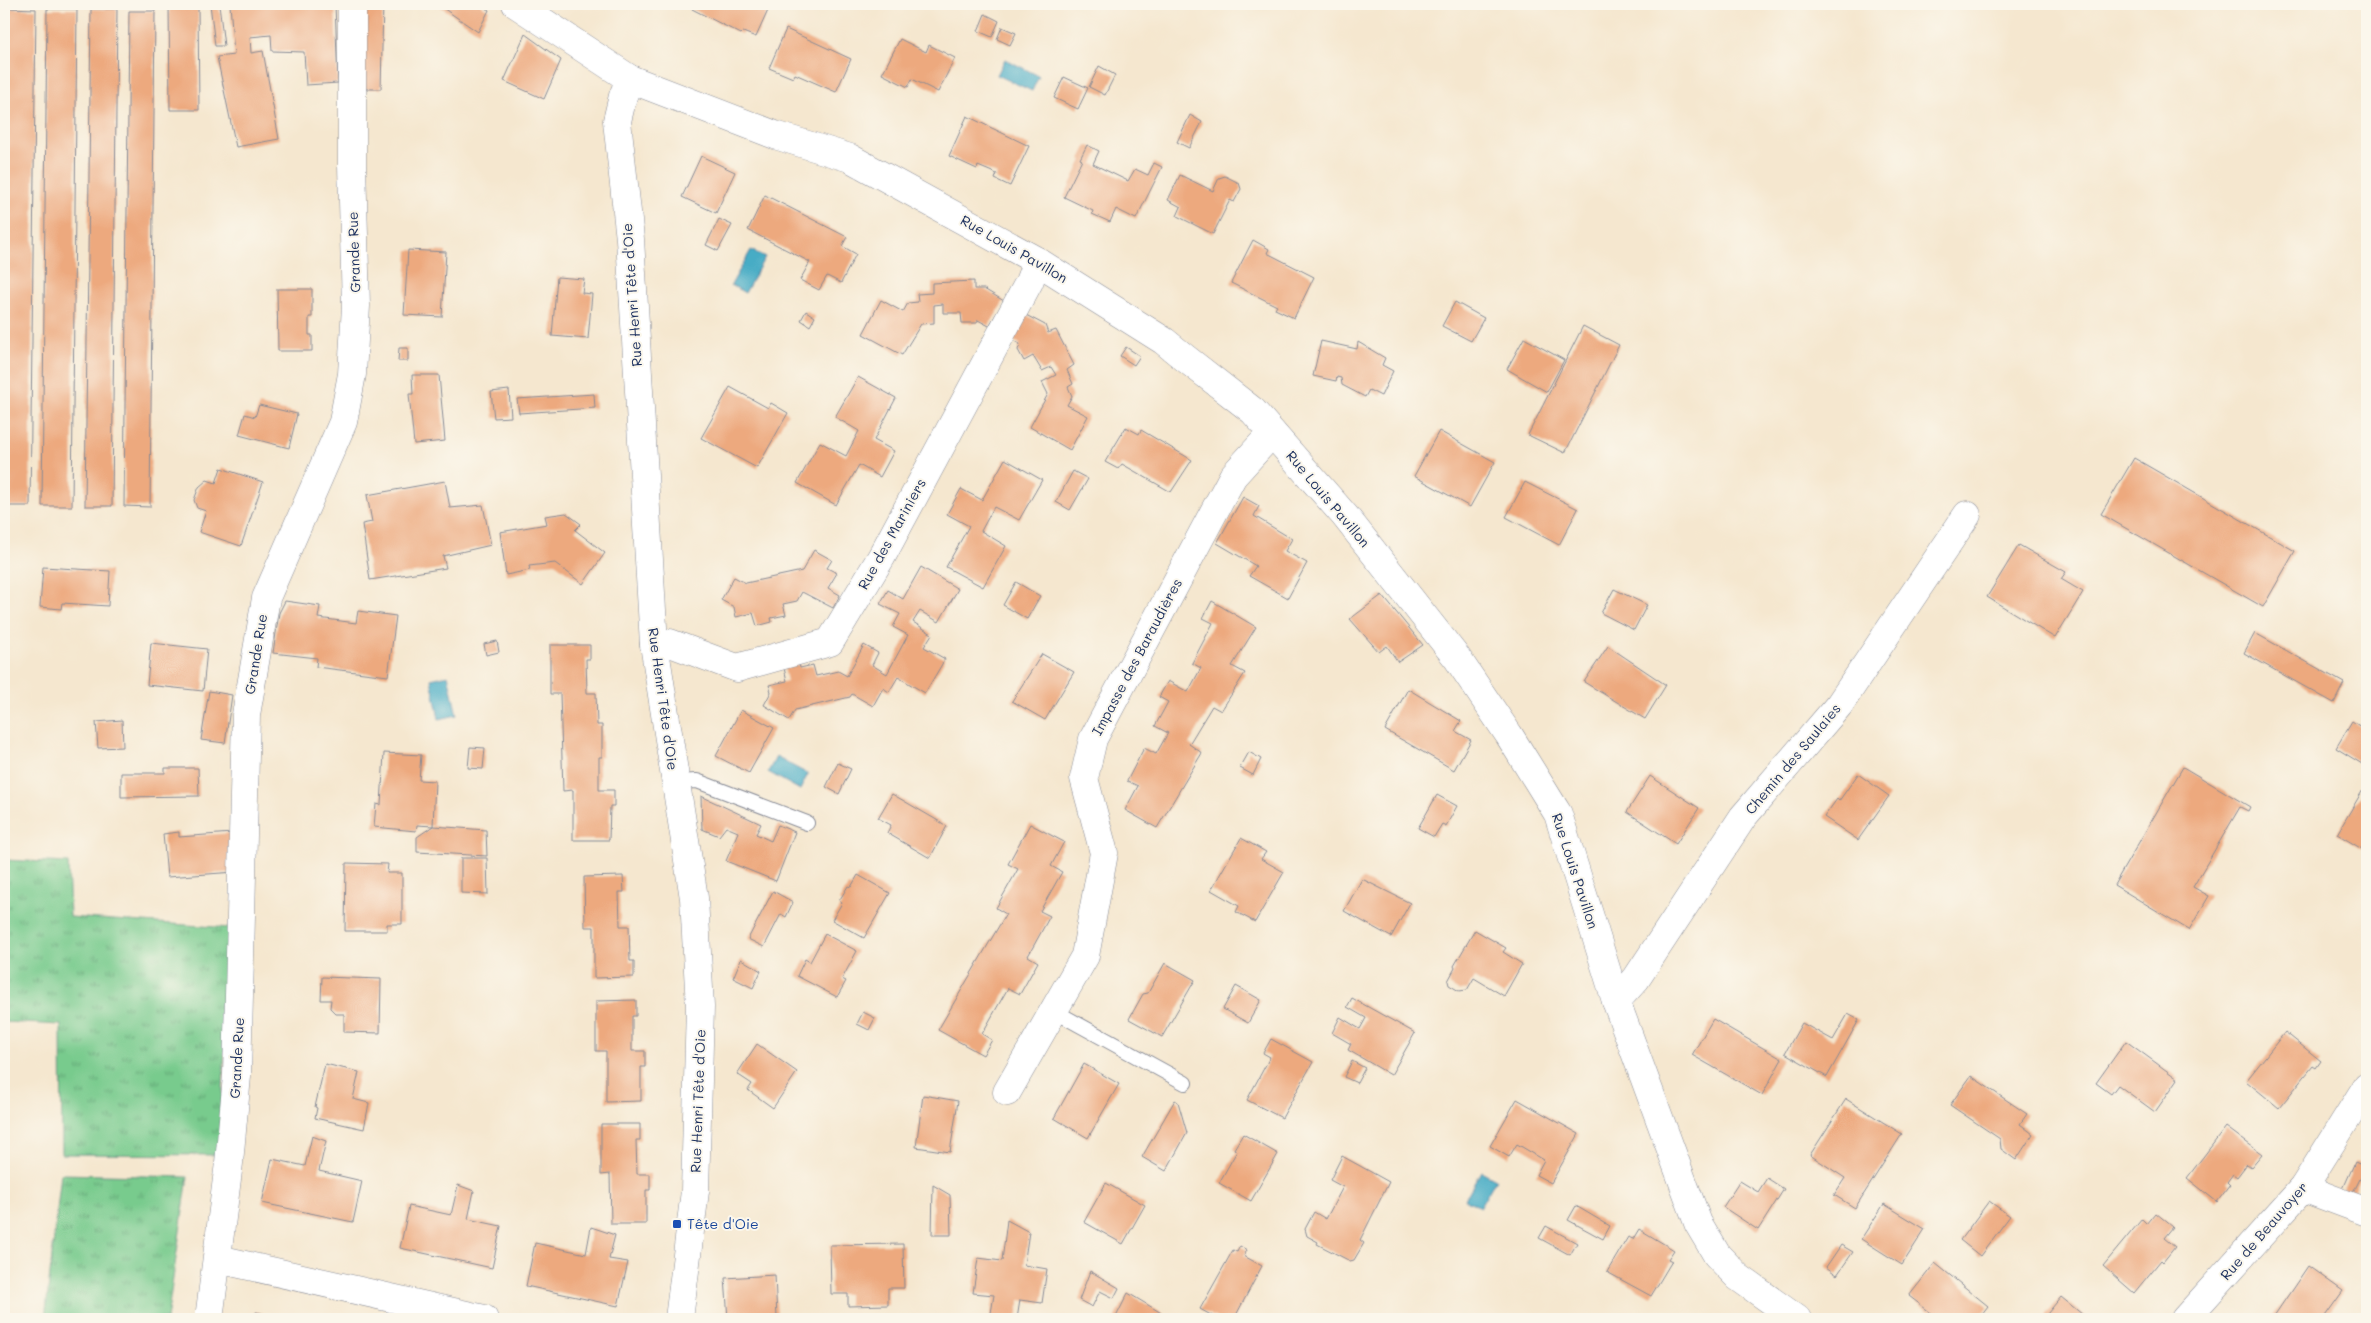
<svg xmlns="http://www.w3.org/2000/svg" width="2371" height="1323" font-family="Mali,sans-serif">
<defs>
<pattern id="grass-tufts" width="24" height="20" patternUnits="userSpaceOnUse" patternTransform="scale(1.25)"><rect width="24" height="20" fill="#78cb8d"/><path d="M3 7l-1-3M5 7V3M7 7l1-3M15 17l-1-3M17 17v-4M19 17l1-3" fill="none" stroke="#62a576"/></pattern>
</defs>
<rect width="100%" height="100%" fill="#fbf7ec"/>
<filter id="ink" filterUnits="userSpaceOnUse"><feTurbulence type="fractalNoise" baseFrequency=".02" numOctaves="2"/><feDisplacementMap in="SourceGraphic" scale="10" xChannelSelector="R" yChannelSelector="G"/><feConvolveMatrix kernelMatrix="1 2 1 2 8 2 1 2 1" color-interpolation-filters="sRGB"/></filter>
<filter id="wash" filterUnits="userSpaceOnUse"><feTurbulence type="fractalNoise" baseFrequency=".0096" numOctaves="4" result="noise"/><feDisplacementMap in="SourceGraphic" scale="20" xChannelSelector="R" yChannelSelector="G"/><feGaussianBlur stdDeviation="1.12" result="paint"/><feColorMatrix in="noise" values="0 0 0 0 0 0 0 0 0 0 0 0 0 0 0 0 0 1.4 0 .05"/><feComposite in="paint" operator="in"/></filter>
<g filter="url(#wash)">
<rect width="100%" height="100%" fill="#f5e7cf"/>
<g fill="url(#grass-tufts)" stroke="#4a7d76">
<polygon points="4,860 68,863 70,917 230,928 220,1155 62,1154 61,1025 4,1022"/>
<polygon points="61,1174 188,1177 167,1319 45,1319"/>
</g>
<g fill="#46acc5" stroke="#306e92">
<polygon points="1005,59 1039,76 1032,91 997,75"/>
<polygon points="751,250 765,257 745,293 731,285"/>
<polygon points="448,675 457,715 439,719 431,679"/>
<polygon points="776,757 808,774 800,790 768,772"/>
<polygon points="1481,1171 1496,1179 1480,1207 1465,1199"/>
</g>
<g id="blocks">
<g fill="#eda97e">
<polygon points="169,4 198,4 199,110 170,110"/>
<polygon points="210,4 219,4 224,46 215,46"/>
<polygon points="230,4 335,4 338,83 306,85 304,52 272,51 271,35 250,37 251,53 263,51 279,139 236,147 217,57 234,55"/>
<polygon points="364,4 383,4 381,89 362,89"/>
<polygon points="437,4 480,4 489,10 478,32"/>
<polygon points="694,4 765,4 770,6 756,37 743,32 741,34 692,9"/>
<polygon points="8,8 36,9 30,506 4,506"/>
<polygon points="47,9 77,9 72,506 42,506"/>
<polygon points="91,9 117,9 112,506 85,506"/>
<polygon points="129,11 155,11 150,507 124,506"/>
<polygon points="985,14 999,21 992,37 978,31"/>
<polygon points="1002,27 1016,33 1010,45 997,39"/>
<polygon points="786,29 851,59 836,92 795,74 793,78 769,68"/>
<polygon points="525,34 561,60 544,99 504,81"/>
<polygon points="900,39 926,52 929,45 955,58 938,92 912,79 908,87 882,74"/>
<polygon points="1099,66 1115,75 1105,95 1089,87"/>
<polygon points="1064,77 1088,88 1078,109 1054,98"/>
<polygon points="1190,115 1202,122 1189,148 1177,142"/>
<polygon points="967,116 1029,146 1010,186 995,179 997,174 978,166 977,169 949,156"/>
<polygon points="1087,145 1099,151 1093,164 1128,181 1135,169 1148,175 1154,163 1162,167 1136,219 1116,209 1110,222 1092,214 1093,211 1064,197 1082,160 1080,159"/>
<polygon points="701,156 735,172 716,213 682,197"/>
<polygon points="1180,175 1213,191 1219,178 1225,176 1239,183 1241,189 1234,202 1230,200 1213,234 1177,216 1181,207 1168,200"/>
<polygon points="765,195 847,237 842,246 856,254 841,283 827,276 819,290 800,280 810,262 748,230"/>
<polygon points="719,219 732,225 718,251 706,245"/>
<polygon points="1253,240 1269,249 1267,253 1314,277 1294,318 1275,309 1277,306 1231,283"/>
<polygon points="408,250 446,252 442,317 404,315"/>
<polygon points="557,277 584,279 582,293 592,294 588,339 552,336"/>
<polygon points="974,281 974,289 984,289 1004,301 989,326 978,320 977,323 962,323 961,313 943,313 943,304 934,305 934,323 921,324 902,355 863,334 881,300 903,312 908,303 918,302 917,294 932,293 932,283"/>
<polygon points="277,289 312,289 312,317 309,317 309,335 312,335 312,351 278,351"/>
<polygon points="1455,302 1484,318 1471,341 1442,326"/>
<polygon points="806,311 815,317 810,326 801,320"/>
<polygon points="1024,314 1045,325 1048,333 1056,330 1074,365 1067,370 1073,384 1068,387 1072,396 1067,405 1088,416 1070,450 1030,427 1048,394 1042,382 1056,375 1051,367 1042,371 1033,356 1024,361 1018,350 1020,344 1010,339"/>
<polygon points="1583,326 1619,345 1565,453 1528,435"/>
<polygon points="1524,338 1564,360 1547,392 1507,369"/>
<polygon points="1321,341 1357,349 1358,342 1385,358 1382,365 1393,371 1381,396 1369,390 1365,397 1342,385 1341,378 1337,377 1336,381 1313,376"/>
<polygon points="1126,347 1140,356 1134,365 1120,356"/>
<polygon points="399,348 408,348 408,361 398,361"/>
<polygon points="412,375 439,375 445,441 414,444 409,394 413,394"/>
<polygon points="858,377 896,398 874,440 894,451 880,477 859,465 836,505 797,483 820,442 846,456 859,431 835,417"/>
<polygon points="730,387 768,408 771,403 788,413 757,468 701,438"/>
<polygon points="509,390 511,417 494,418 491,392"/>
<polygon points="594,394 595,408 519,413 517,399"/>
<polygon points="259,405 297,414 289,448 239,435 245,414 255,417"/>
<polygon points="1126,427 1139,434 1141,430 1192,460 1171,492 1122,464 1118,469 1105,462"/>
<polygon points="1439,431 1495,462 1470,507 1414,476"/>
<polygon points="2134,458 2295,551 2263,607 2101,514"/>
<polygon points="1005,459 1042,480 1019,520 994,507 981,531 1006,546 983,587 946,567 969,526 947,514 961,489 982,500"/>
<polygon points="221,468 263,482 241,546 199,532 206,511 197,508 194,500 199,487 207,480 216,483"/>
<polygon points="1073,471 1088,479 1070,510 1056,502"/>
<polygon points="445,481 450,508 483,505 491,545 443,556 446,568 370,580 362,524 372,522 367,495"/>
<polygon points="1525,482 1578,509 1559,545 1506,517"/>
<polygon points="1243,497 1259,506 1254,516 1292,539 1285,551 1307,563 1288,598 1249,576 1256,566 1217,543"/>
<polygon points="566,513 581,524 575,530 605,553 583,584 555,563 529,566 530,570 506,575 500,532 547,524 545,516"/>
<polygon points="2019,545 2066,572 2061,579 2083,592 2055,638 1987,597"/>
<polygon points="814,550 832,560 827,568 837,573 828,588 840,595 833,608 802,592 797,601 783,604 786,615 771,618 772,622 757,626 753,613 736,617 734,607 721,600 734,577 746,583 802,571"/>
<polygon points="43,567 110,571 108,606 62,603 61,609 40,607"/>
<polygon points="921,567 958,589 939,622 920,611 913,622 932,634 924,647 945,659 925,693 898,677 889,692 883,688 873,706 852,694 850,697 795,710 789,720 764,705 771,692 769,685 787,681 784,668 799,664 800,668 813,665 816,676 838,671 847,676 864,645 878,653 872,665 887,674 908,635 893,627 900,614 880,604 888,590 903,599"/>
<polygon points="1016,582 1040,596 1027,619 1003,605"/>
<polygon points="1614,589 1647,605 1634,630 1601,613"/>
<polygon points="1382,595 1423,645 1398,662 1387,646 1379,652 1350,619"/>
<polygon points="285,601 320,606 318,618 356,623 358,611 396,616 388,676 316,667 317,658 273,653 279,613"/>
<polygon points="1212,601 1256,627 1232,666 1245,673 1221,711 1212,706 1189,744 1202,753 1157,828 1125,810 1138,786 1127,781 1144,748 1156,754 1168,733 1155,726 1168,702 1159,697 1168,681 1188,692 1201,668 1192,663 1213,623 1203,618"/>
<polygon points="2255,633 2344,683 2334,703 2244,653"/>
<polygon points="497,641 499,652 486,655 484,644"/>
<polygon points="151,643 207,649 203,691 147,685"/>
<polygon points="550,645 590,645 590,659 586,659 587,693 596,693 597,725 602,725 602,757 599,757 599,790 614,790 614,806 610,806 609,840 573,840 573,790 563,791 560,694 550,694"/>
<polygon points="1608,646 1666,685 1645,719 1584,682"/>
<polygon points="1042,654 1074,672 1045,720 1012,701"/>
<polygon points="1408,689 1461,721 1455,731 1471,740 1454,770 1385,730"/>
<polygon points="209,691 232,695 225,743 201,740"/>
<polygon points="741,710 774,728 749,773 716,756"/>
<polygon points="122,720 123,747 98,748 96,722"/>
<polygon points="2352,721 2367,731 2367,767 2336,748"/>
<polygon points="470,747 485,748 483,769 468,768"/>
<polygon points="1249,752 1261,759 1253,775 1240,768"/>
<polygon points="384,753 421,755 419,780 435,781 433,826 417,825 416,831 374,827 376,804 381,805"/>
<polygon points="838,763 851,769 839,794 826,787"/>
<polygon points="2183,767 2250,807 2248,811 2240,807 2193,887 2209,896 2189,930 2114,885"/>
<polygon points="165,768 198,768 199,796 121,797 121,773 165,773"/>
<polygon points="1858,774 1889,796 1858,840 1824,817 1837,799 1839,801"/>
<polygon points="1650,776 1699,808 1676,844 1627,812"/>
<polygon points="2367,783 2367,852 2337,834"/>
<polygon points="892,794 947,826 930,858 887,833 891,825 878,818"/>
<polygon points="1437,795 1457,806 1446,826 1442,824 1434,837 1418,828"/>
<polygon points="701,796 761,824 756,834 771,841 778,825 795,832 776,881 726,861 738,832 726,827 719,836 702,829"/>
<polygon points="1030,824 1064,842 1051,866 1062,872 1040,911 1050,916 1028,956 1038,962 1020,994 1008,988 982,1034 992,1040 983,1055 938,1030 1006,914 996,908 1018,869 1008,864"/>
<polygon points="433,826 486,830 487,856 417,852 417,837"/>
<polygon points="179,832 179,837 232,833 235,872 167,877 163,834"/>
<polygon points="1241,838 1266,852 1261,859 1284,872 1255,922 1236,912 1239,906 1211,890"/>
<polygon points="461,858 487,858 488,894 461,893"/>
<polygon points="346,863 388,864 387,873 402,873 402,924 387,924 387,931 345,931"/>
<polygon points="858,875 890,893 864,938 832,920 842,903 839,901 848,886 851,887"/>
<polygon points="623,876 624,892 619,892 620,926 629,926 630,961 634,961 634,977 594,978 594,927 585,927 584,877"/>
<polygon points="1362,879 1410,903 1391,937 1344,911"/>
<polygon points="773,891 793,902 786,917 781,914 764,947 748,939"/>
<polygon points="1475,930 1506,948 1503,952 1522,964 1504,996 1474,978 1467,990 1459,991 1449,985 1448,981 1455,968 1454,966"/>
<polygon points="825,934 857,951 842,979 846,981 837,997 797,976 805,959 810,962"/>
<polygon points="741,959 761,971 753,988 733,978"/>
<polygon points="1165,963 1195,980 1162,1037 1129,1019 1143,994 1148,993"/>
<polygon points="322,977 381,979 380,1033 344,1032 344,1014 336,1014 330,1008 331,1000 321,1000"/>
<polygon points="1236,986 1261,1000 1248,1023 1223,1009"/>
<polygon points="1352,998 1415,1033 1391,1075 1348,1050 1351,1044 1332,1033 1340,1017 1360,1029 1366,1018 1347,1007"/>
<polygon points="636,1000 636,1016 632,1016 632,1051 645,1051 645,1067 641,1067 641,1101 606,1102 606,1051 596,1051 596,1001"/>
<polygon points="863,1012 875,1018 869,1030 857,1024"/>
<polygon points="1848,1014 1859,1020 1827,1077 1785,1053 1802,1023 1833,1040"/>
<polygon points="1713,1019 1782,1059 1762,1095 1692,1055"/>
<polygon points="2285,1032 2321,1061 2316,1068 2313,1066 2279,1108 2246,1081"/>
<polygon points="1271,1039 1313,1062 1282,1118 1247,1100 1270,1057 1263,1053"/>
<polygon points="2126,1041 2178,1079 2155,1112 2118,1085 2111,1094 2096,1083"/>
<polygon points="757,1044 797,1072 773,1108 748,1090 752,1084 737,1074"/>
<polygon points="1352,1061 1365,1068 1357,1083 1344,1077"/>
<polygon points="325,1064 359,1072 353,1099 369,1103 364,1129 315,1118 317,1108 315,1107"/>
<polygon points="1084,1064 1119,1084 1088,1138 1054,1118"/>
<polygon points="1971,1076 2027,1114 2020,1124 2033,1134 2016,1160 2001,1149 2000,1139 1950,1105"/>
<polygon points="923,1095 958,1101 950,1152 916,1147"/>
<polygon points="1517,1099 1579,1134 1551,1183 1536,1175 1544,1160 1517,1144 1509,1157 1490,1146"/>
<polygon points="1846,1099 1902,1134 1855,1208 1834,1195 1845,1178 1810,1155"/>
<polygon points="1175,1100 1178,1102 1187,1133 1166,1171 1142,1157"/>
<polygon points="601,1124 640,1124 640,1140 636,1140 637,1174 650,1174 650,1190 646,1190 646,1224 611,1224 610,1174 601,1175"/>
<polygon points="2226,1127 2262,1154 2251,1167 2247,1164 2237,1177 2233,1174 2227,1182 2230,1185 2217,1202 2187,1178"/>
<polygon points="1243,1134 1278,1154 1251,1201 1219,1183 1237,1151 1234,1149"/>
<polygon points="312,1136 326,1141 319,1171 362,1181 353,1222 262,1203 272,1159 305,1166"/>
<polygon points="1342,1156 1389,1182 1360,1240 1364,1243 1354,1260 1350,1261 1317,1244 1318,1242 1307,1236 1305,1229 1314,1212 1326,1219 1343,1187 1330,1180"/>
<polygon points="2355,1162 2366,1167 2352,1195 2342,1191"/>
<polygon points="1767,1178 1784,1189 1758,1230 1723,1207 1740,1181 1758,1192"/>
<polygon points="1106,1183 1145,1205 1123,1244 1084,1222"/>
<polygon points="458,1185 474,1191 468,1219 501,1226 492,1268 400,1248 409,1206 451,1215"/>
<polygon points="933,1185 950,1195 951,1235 932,1235"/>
<polygon points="1989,1201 2010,1216 1980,1256 1960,1240"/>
<polygon points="1884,1204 1925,1229 1902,1265 1861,1239"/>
<polygon points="1576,1206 1610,1226 1603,1239 1568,1220"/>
<polygon points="2156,1213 2173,1227 2164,1238 2175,1247 2163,1262 2161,1260 2134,1293 2103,1266 2142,1219 2147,1224"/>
<polygon points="1007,1220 1029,1232 1024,1265 1047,1269 1042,1303 1020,1300 1017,1319 990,1319 994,1295 973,1293 978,1258 1002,1261"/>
<polygon points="1546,1226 1577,1243 1570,1255 1539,1238"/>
<polygon points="591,1227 615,1235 609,1259 628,1262 618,1306 526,1286 535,1243 586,1254"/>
<polygon points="1639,1229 1674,1250 1668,1259 1672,1261 1651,1296 1607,1272 1628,1237 1633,1239"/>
<polygon points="903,1244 904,1288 888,1288 888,1305 848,1306 848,1294 831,1294 830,1245"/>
<polygon points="1841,1245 1853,1252 1837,1275 1826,1267"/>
<polygon points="1240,1246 1247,1250 1244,1256 1262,1266 1234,1319 1218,1319 1200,1309 1233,1250 1237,1252"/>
<polygon points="1935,1263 1988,1306 1978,1319 1939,1319 1909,1296"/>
<polygon points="2308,1266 2343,1291 2323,1319 2272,1319"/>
<polygon points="1090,1271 1119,1288 1114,1298 1100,1291 1092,1307 1079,1300"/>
<polygon points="775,1275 777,1318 728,1319 725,1278"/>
<polygon points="1128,1293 1158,1311 1172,1319 1115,1319"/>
<polygon points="2061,1297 2088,1319 2043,1319"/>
<polygon points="256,1312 283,1318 283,1319 254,1319"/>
</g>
</g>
</g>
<g filter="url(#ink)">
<use href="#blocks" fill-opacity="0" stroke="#888b96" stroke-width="1"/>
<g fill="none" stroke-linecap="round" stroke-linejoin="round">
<g stroke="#888b96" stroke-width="16">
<g id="lane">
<polyline points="676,782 697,781 807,823"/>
<polyline points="1054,1011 1185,1083"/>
</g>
</g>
<g stroke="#888b96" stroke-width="29">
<g id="street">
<polyline points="516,4 630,79 775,135 850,158 1037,261 1164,341 1185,358 1253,411 1345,516 1457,658 1509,735 1553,806 1558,814 1616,1001 1698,1223 1717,1255 1738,1277 1797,1319"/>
<polyline points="630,79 623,96 617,121 630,239 654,644 694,898 700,1007 695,1191 679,1319"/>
<polyline points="654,644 670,643 737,668 830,642 882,556 1029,282 1037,261"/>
<polyline points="1616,1001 1636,979 1743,817 1839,705 1967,515"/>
<polyline points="1007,1092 1085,956 1104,853 1084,778 1093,739 1233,476 1272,433"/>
<polyline points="2303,1188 2367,1212"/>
<polyline points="218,1259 484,1319"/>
<polyline points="209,1319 229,1163 237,1076 246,715 266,598 343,422 352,374 356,306 352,165 352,4"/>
<polyline points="2185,1319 2303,1188 2367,1086"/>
</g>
</g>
<use href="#lane" stroke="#fff" stroke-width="14"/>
<use href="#street" stroke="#fff" stroke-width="28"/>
</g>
</g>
<rect fill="#1a4fb4" stroke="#fbf7ec" stroke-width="2" x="672" y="1219" width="10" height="10" rx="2.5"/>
<g text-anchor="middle" stroke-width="4" stroke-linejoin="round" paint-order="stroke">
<g font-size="14" fill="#1b2f5e" stroke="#fbf7ec">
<text transform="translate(1014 249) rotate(30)" y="5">Rue Louis Pavillon</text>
<text transform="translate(354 252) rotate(-92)" y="5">Grande Rue</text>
<text transform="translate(632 295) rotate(-94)" y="5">Rue Henri Tête d'Oie</text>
<text transform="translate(1328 499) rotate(50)" y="5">Rue Louis Pavillon</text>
<text transform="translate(892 534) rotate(-61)" y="5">Rue des Mariniers</text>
<text transform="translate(256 654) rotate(-81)" y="5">Grande Rue</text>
<text transform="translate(1137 657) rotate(-62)" y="5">Impasse des Baraudières</text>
<text transform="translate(663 699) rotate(82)" y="5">Rue Henri Tête d'Oie</text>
<text transform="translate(1793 759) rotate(-50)" y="5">Chemin des Saulaies</text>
<text transform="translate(1575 871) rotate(72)" y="5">Rue Louis Pavillon</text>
<text transform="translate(237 1058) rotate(-87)" y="5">Grande Rue</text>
<text transform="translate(698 1101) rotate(-88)" y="5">Rue Henri Tête d'Oie</text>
<text transform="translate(2264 1231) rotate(-49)" y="5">Rue de Beauvoyer</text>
</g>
<g font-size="14" fill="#164399" stroke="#fbf7ec" text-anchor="start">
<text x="687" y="1229">Tête d'Oie</text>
</g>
</g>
<rect width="2371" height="1323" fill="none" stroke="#fbf7ec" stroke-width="20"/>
</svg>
